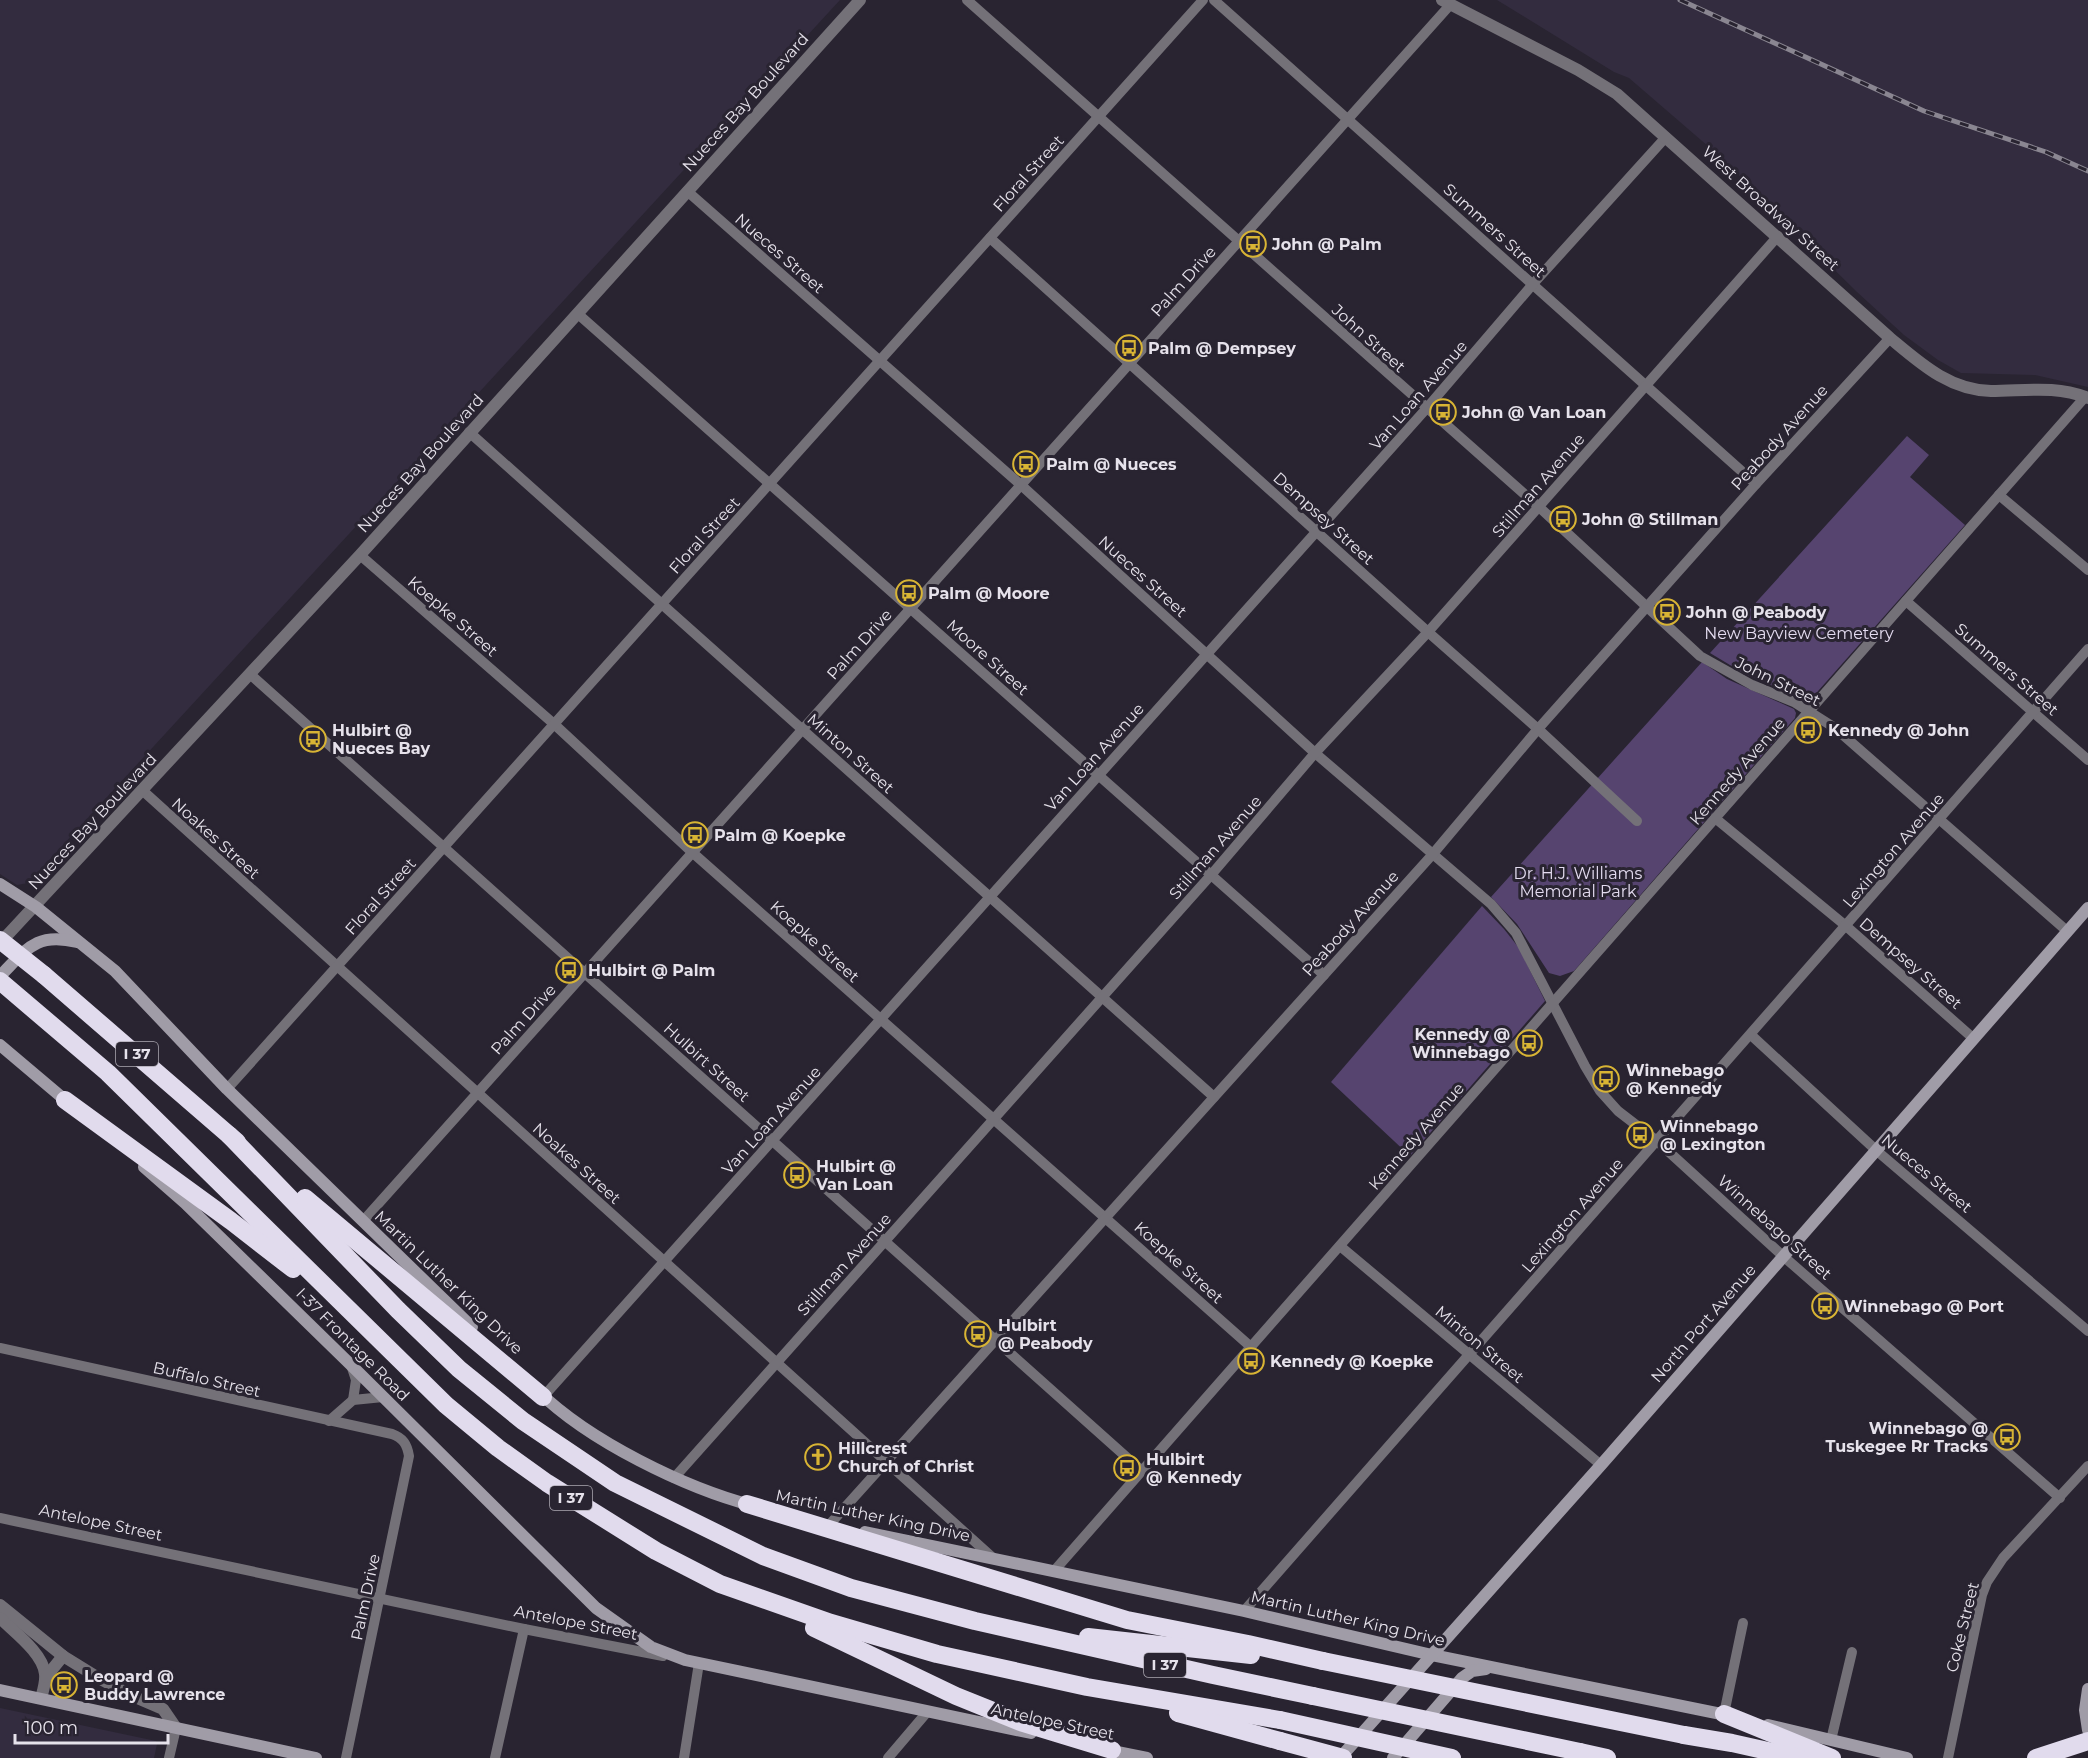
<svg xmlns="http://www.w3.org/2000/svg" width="2088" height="1758" font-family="Montserrat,sans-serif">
<rect width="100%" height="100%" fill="#292431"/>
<g fill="#332c3f">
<polygon points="0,0 840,0 28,883 17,885 0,874"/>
<polygon points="1497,0 2088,0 2088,387 2035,375 1961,373 1938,360 1904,335 1857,292 1716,153 1629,78 1614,72"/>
<polygon points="0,1708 156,1741 157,1744 154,1758 0,1758"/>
</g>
<g fill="#56446f">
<polygon points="1907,436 1929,455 1910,477 1965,525 1811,699 1806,700 1745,674 1710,653"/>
<polygon points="1702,662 1727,679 1794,709 1796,713 1795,718 1574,971 1560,976 1549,973 1517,924 1491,897"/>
<polygon points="1482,906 1504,929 1519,948 1545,1001 1410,1156 1331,1082"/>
</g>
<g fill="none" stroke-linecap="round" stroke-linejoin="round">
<g stroke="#747178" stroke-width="10">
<polyline points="967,0 1539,507 1700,656 1752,685 1794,702 1835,728 2067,931"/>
<polyline points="1214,0 1756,484"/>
<polyline points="687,191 1021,485 1315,753 1491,904 1516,933 1585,1066 1600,1091 1618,1111 1657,1141 1783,1256 2060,1498"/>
<polyline points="990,238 1428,632 1538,729 1637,821"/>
<polyline points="578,314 1324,975"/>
<polyline points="469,432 1214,1097"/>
<polyline points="1999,495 2088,570"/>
<polyline points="360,555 554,724 693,853 1251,1347"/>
<polyline points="1906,601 2088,760"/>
<polyline points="251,675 1142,1471"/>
<polyline points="142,790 993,1558"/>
<polyline points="1715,818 1846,926 1974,1039"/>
<polyline points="1751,1035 1877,1151 2088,1331"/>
<polyline points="227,1089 1203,0"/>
<polyline points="363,1221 1450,5"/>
<polyline points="1340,1246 1601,1465"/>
<path d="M0,1348L392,1434C403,1438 407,1444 409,1456L346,1758"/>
<polyline points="351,1365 356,1380 353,1400"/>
<polyline points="543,1397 1426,409 1533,284 1666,137"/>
<polyline points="329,1421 353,1400 383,1397"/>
<polyline points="674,1478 1211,875 1315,753 1428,632 1778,236"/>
<polyline points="0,1518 524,1629 663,1656"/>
<polyline points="829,1525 1432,855 1538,729 1756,484 1890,338"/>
<polyline points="1054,1571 2085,397"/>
<polyline points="1244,1611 2088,649"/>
<polyline points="1724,1714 1743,1623"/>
<polyline points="1831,1740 1852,1652"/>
<polyline points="169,1758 176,1728"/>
<polyline points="495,1758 524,1629"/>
<polyline points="684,1758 699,1663"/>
<polyline points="888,1758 928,1711"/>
<polyline points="1948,1758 1982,1595 1987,1582 2003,1558 2088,1466"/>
</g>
<g stroke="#747178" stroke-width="12">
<path d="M1442,0L1578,70L1617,94L1890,338C1920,363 1949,390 1991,391C2025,391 2055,385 2088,398"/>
<polyline points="0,943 360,555 860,0"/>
<polyline points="0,1605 63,1656 97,1677 128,1694 163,1709 176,1728"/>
<path d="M0,1618C14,1632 43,1653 45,1674C46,1682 43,1691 41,1698"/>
<polyline points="46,1677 63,1656"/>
</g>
<g stroke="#a09ca7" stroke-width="12">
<polyline points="0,884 36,907 115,971 227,1089 472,1327"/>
<path d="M0,976C27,949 36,932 77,942"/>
<polyline points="0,1045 71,1105"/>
<polyline points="144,1167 185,1203 351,1365 596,1608 651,1647 685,1660 1031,1733"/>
<path d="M538,1391C589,1441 685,1488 754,1506"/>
<polyline points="865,1532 1244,1611 1432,1655 1731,1716"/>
<polyline points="2088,1689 2085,1710 2088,1730"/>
<polyline points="0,1690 316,1758"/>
<polyline points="1768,1725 1907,1758"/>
<polyline points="1107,1750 1147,1758"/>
<polyline points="1340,1758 1601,1465 2088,908"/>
<polyline points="1393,1758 1462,1678 1472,1671 1486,1669"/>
</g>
<g stroke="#e1dbed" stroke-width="18">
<polyline points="44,975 237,1142"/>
<polyline points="0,981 108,1073 446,1405 498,1448 547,1483 656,1551 720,1584 831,1623 937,1654 1087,1687 1280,1720"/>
<polyline points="65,1100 231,1221 293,1269"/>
<polyline points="229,1135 398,1310 459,1369 523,1421 615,1483 763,1556 851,1588 975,1621 1213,1675 1313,1696"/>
<polyline points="305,1198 543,1397"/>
<polyline points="747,1504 1127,1620 1248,1644 1323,1661"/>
<polyline points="814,1628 956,1696 1023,1723 1112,1750"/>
<polyline points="1088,1637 1251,1655"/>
<polyline points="1178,1713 1280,1741"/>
<polyline points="1724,1714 1832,1758"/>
<polyline points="1684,1735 1732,1743 1799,1758"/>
<polyline points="1580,1752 1607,1758"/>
<polyline points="2036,1758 2088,1741"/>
</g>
<g stroke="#8a8691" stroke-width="5">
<polyline id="rail" points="1680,0 1924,111 2046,152 2088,171"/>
</g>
<use href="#rail" stroke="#292431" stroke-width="3" stroke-dasharray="9" stroke-linecap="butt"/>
<g stroke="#e1dbed" stroke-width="18">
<polyline points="0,940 44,975"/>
<polyline points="1323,1661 1684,1735"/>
<polyline points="1313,1696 1580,1752"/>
<polyline points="1280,1720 1452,1758"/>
<polyline points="1280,1741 1343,1758"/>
</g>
</g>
<defs>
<g id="bus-ring" transform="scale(1.35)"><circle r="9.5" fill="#292431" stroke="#d8b434" stroke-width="1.5"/><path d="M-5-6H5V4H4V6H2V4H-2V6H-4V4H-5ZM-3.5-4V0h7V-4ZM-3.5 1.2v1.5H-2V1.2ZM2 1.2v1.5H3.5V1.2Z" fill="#d8b434"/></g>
<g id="church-ring" transform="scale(1.35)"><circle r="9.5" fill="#292431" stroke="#d8b434" stroke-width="1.5"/><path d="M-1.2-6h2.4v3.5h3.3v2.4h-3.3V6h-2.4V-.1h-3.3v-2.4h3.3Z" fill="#d8b434"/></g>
</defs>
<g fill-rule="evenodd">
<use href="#bus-ring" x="1253" y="244"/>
<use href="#bus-ring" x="1129" y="348"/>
<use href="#bus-ring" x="1443" y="412"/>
<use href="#bus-ring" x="1026" y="464"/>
<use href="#bus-ring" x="1563" y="519"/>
<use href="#bus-ring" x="909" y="593"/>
<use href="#bus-ring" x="1667" y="612"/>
<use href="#bus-ring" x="1808" y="730"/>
<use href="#bus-ring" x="313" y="739"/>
<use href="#bus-ring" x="695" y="835"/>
<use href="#bus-ring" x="569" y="970"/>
<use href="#bus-ring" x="1529" y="1043"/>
<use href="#bus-ring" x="1606" y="1079"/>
<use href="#bus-ring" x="1640" y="1135"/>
<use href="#bus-ring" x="797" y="1175"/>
<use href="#bus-ring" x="1825" y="1306"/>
<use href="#bus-ring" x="978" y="1334"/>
<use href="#bus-ring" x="1251" y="1361"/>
<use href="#bus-ring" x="2007" y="1437"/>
<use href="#church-ring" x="818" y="1457"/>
<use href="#bus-ring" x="1127" y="1468"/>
<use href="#bus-ring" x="64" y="1685"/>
</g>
<g text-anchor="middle" stroke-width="6" stroke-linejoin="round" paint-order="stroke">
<g fill="#292431" stroke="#ada9b3" stroke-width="1.5">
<rect x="116" y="1042" width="42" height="24" rx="4.5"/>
<rect x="550" y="1486" width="42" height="24" rx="4.5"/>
<rect x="1144" y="1653" width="42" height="24" rx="4.5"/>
</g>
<g font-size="15" font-weight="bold" fill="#e6e2eb">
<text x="137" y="1059">I 37</text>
<text x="571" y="1503">I 37</text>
<text x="1165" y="1670">I 37</text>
</g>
<g font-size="16" fill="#e6e2eb" stroke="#292431">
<text transform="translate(745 102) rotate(-48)" y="6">Nueces Bay Boulevard</text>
<text transform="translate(1028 173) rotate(-48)" y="6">Floral Street</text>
<text transform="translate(1771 208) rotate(42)" y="6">West Broadway Street</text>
<text transform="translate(1495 230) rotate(42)" y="6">Summers Street</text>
<text transform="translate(780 253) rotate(41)" y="6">Nueces Street</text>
<text transform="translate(1183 281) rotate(-48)" y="6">Palm Drive</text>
<text transform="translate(1369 338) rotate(42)" y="6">John Street</text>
<text transform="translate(1418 395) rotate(-49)" y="6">Van Loan Avenue</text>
<text transform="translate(1779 437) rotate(-48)" y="6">Peabody Avenue</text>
<text transform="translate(420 463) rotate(-48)" y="6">Nueces Bay Boulevard</text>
<text transform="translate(1538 485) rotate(-49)" y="6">Stillman Avenue</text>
<text transform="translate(1324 518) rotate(42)" y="6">Dempsey Street</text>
<text transform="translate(704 535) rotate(-48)" y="6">Floral Street</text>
<text transform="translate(1143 576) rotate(42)" y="6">Nueces Street</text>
<text transform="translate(453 616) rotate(41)" y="6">Koepke Street</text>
<text transform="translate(859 644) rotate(-48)" y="6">Palm Drive</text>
<text transform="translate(988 657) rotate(42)" y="6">Moore Street</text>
<text transform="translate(2007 669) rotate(41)" y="6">Summers Street</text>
<text transform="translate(1778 681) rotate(26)" y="6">John Street</text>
<text transform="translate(851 753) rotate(42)" y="6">Minton Street</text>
<text transform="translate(1094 757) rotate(-48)" y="6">Van Loan Avenue</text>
<text transform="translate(1737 771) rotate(-49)" y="6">Kennedy Avenue</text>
<text transform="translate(92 821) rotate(-47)" y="6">Nueces Bay Boulevard</text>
<text transform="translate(216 838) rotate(42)" y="6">Noakes Street</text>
<text transform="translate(1215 847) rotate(-49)" y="6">Stillman Avenue</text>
<text transform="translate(1893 850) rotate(-49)" y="6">Lexington Avenue</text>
<text transform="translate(380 896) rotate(-48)" y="6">Floral Street</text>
<text transform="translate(1350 923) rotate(-48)" y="6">Peabody Avenue</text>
<text transform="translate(815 941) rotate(42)" y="6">Koepke Street</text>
<text transform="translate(1911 963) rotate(41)" y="6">Dempsey Street</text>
<text transform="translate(523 1019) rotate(-48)" y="6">Palm Drive</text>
<text transform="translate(707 1062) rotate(42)" y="6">Hulbirt Street</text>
<text transform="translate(771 1120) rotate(-48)" y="6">Van Loan Avenue</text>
<text transform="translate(1416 1136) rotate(-49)" y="6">Kennedy Avenue</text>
<text transform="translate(577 1163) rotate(42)" y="6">Noakes Street</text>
<text transform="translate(1927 1173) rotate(40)" y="6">Nueces Street</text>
<text transform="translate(1572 1215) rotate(-49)" y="6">Lexington Avenue</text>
<text transform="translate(1775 1227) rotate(42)" y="6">Winnebago Street</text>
<text transform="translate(1179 1262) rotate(42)" y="6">Koepke Street</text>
<text transform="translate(844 1264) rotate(-48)" y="6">Stillman Avenue</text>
<text transform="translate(449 1282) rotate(44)" y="6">Martin Luther King Drive</text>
<text transform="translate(1703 1323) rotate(-49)" y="6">North Port Avenue</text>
<text transform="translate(353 1344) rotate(45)" y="6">I-37 Frontage Road</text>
<text transform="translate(1480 1344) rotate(40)" y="6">Minton Street</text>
<text transform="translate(207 1379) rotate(13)" y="6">Buffalo Street</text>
<text transform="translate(873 1515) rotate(12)" y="6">Martin Luther King Drive</text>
<text transform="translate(101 1522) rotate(12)" y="6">Antelope Street</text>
<text transform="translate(365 1597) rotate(-78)" y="6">Palm Drive</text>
<text transform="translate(1348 1618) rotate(13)" y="6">Martin Luther King Drive</text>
<text transform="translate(576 1622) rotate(11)" y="6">Antelope Street</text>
<text transform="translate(1962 1627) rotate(-76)" y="6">Coke Street</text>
<text transform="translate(1053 1721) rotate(12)" y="6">Antelope Street</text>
</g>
<g font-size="16" font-weight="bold" fill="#e6e2eb" stroke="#292431" text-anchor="start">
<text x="1272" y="250">John @ Palm</text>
<text x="1148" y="354">Palm @ Dempsey</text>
<text x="1462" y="418">John @ Van Loan</text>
<text x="1046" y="470">Palm @ Nueces</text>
<text x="1582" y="525">John @ Stillman</text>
<text x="928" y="599">Palm @ Moore</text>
<text x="1686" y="618">John @ Peabody</text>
<text x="332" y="736">Hulbirt @<tspan x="332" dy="18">Nueces Bay</tspan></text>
<text x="1828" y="736">Kennedy @ John</text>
<text x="714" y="841">Palm @ Koepke</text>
<text x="588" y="976">Hulbirt @ Palm</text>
<text x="1510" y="1040" text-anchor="end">Kennedy @<tspan x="1510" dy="18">Winnebago</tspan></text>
<text x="1626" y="1076">Winnebago<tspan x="1626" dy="18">@ Kennedy</tspan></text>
<text x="1660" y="1132">Winnebago<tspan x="1660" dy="18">@ Lexington</tspan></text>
<text x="816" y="1172">Hulbirt @<tspan x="816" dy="18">Van Loan</tspan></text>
<text x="1844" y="1312">Winnebago @ Port</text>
<text x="998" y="1331">Hulbirt<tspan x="998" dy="18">@ Peabody</tspan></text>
<text x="1270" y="1367">Kennedy @ Koepke</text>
<text x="1988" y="1434" text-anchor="end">Winnebago @<tspan x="1988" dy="18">Tuskegee Rr Tracks</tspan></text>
<text x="838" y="1454">Hillcrest<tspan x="838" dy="18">Church of Christ</tspan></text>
<text x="1146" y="1465">Hulbirt<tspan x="1146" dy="18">@ Kennedy</tspan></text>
<text x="84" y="1682">Leopard @<tspan x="84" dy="18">Buddy Lawrence</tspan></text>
</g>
<g font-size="16" fill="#e4dcf0" stroke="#292431">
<text x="1799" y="639">New Bayview Cemetery</text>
<text x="1578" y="879">Dr. H.J. Williams<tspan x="1578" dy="18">Memorial Park</tspan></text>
</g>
</g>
<path d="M15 1734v9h153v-9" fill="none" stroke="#e6e2eb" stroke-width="3"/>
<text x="24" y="1734" font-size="18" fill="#e6e2eb" stroke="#292431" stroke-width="4.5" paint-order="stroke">100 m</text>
</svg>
